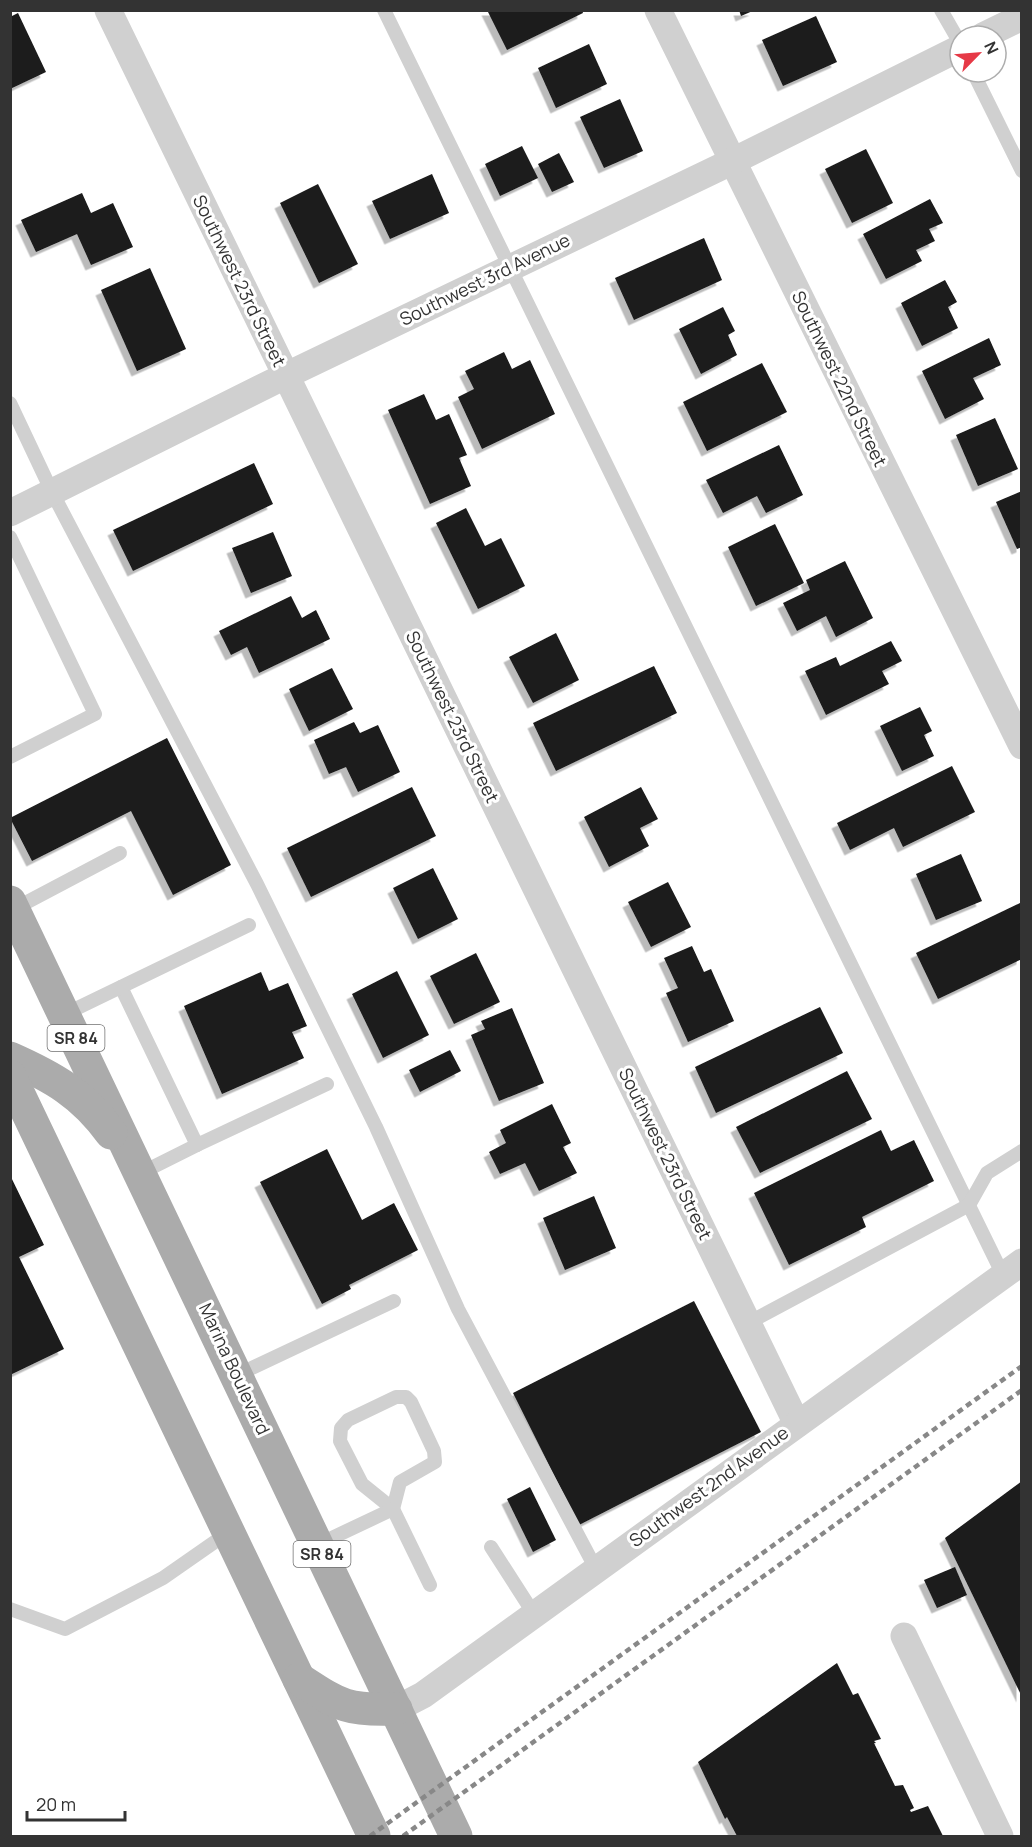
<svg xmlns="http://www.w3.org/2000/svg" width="1032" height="1847" font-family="Manrope,sans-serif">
<defs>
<filter id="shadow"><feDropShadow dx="-5.5" dy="5.5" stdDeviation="0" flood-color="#0004"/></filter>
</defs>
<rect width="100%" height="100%" fill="#fff"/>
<g fill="#1a1a1a" filter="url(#shadow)">
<polygon points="487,10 582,10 583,13 507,50"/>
<polygon points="739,10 755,10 741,16"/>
<polygon points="18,13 46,72 10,89 10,17"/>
<polygon points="816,16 837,62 783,86 762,40"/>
<polygon points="589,44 607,84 556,108 538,68"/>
<polygon points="620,99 643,151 604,168 580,117"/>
<polygon points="522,146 538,178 500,196 485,164"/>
<polygon points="866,149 893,203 852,223 825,169"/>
<polygon points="559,153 574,182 552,192 538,164"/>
<polygon points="432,174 449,213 390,239 372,201"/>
<polygon points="318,184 358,264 319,283 280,203"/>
<polygon points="82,193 91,213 113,203 133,247 91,265 77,234 36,252 21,220"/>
<polygon points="930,199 943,223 929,229 935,241 916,250 922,261 886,279 863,234"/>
<polygon points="704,238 722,280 634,320 615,278"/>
<polygon points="150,268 186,349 137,371 101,290"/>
<polygon points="945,280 957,302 948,307 958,328 922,346 901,303"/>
<polygon points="723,307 735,331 728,335 737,355 701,374 679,329"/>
<polygon points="989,338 1001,365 973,378 984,399 945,419 922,371"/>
<polygon points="504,352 512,369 530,360 555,414 482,449 458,397 474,389 465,371"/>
<polygon points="762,363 787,412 707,451 683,402"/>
<polygon points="424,394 436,420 449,414 467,455 459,458 471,486 430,504 388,410"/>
<polygon points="995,418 1018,469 978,486 956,435"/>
<polygon points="779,445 803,495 766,513 757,496 723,513 706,480"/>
<polygon points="254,463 273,504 133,571 113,530"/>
<polygon points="1022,491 1022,547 1017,549 996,502"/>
<polygon points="466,508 485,546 501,538 525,586 478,609 436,523"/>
<polygon points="775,524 804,583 756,606 728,547"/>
<polygon points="273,532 292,576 251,593 232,548"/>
<polygon points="845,561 873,618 836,637 826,616 797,631 783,603 810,590 806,580"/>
<polygon points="291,596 302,618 316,610 330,639 259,673 247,647 231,655 219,631"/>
<polygon points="556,633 579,680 533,703 509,657"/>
<polygon points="891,641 902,661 882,671 889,684 826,715 805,671 836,657 840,666"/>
<polygon points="654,666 677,713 556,771 533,723"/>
<polygon points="332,668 353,709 309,731 289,689"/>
<polygon points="920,707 932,731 924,735 934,756 902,771 880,726"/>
<polygon points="354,722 360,733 378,725 400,772 358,792 346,767 329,774 314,740"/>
<polygon points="167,738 231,865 173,895 131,811 32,861 10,818"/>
<polygon points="952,766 975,812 903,847 894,828 850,850 837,823"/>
<polygon points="412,787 436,836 311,897 287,848"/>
<polygon points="641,787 658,819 640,828 649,846 609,867 584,817"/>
<polygon points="961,854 982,901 936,920 916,874"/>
<polygon points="433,868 458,919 418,939 393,888"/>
<polygon points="668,882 691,927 651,947 628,902"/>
<polygon points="1022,902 1022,959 938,999 916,953"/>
<polygon points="692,946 704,972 711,969 734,1021 688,1042 666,993 678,988 664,958"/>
<polygon points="476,953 500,1002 454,1024 430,976"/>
<polygon points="397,971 429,1035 383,1058 352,994"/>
<polygon points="261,972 269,991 288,983 307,1026 292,1032 304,1058 222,1094 184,1006"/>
<polygon points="820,1007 843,1053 716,1113 695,1067"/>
<polygon points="512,1008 544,1083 499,1101 471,1035 485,1029 481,1021"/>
<polygon points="450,1050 461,1071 420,1092 409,1070"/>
<polygon points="847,1071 872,1119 760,1173 736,1127"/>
<polygon points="552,1104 571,1143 563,1147 577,1173 539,1191 525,1163 500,1174 489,1152 506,1143 500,1130"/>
<polygon points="881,1130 891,1151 914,1140 934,1181 862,1217 866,1227 789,1265 754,1193"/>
<polygon points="327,1149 362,1220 394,1203 418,1250 349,1285 351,1289 322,1304 260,1182"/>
<polygon points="10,1175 44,1245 19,1257 64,1349 10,1375"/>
<polygon points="594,1196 616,1248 565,1270 543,1218"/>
<polygon points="694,1301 761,1432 579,1525 513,1393"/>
<polygon points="1022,1481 1022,1697 945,1538"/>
<polygon points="530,1487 556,1540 533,1552 507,1499"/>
<polygon points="955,1567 967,1595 937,1608 924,1580"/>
<polygon points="837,1663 853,1695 858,1693 881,1739 874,1741 876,1743 874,1743 895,1786 903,1785 914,1808 910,1810 911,1812 928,1806 943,1836 737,1836 727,1817 725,1819 698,1762"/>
</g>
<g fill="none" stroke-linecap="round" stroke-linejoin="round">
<g stroke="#d0d0d0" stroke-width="14">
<polyline points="384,10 1003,1275"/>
<polyline points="941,10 960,43"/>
<polyline points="973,72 1022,171"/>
<polyline points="10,403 52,492 257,884 376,1127 458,1309 596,1569"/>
<polyline points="10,537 95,714 10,757"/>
<polyline points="14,909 120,853"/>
<polyline points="121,987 197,1145 327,1084"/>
<polyline points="65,1014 249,925"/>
<polyline points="141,1173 197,1145"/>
<polyline points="748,1323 969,1205 987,1173 1022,1151"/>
<polyline points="237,1375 394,1301"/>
<polygon points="396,1397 406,1397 411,1402 434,1451 435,1462 400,1482 393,1509 362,1484 340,1441 341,1428 348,1420"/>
<polyline points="317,1545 393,1509 430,1585"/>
<polyline points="491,1547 534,1614"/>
<polyline points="10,1609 65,1629 163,1578 229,1532"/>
</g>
<g stroke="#d0d0d0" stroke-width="27">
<polyline points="108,10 797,1424"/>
<polyline points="658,10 1022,746"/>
<polyline points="983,36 1022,17"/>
<polyline points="10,513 285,376 731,162 960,48"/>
<polyline points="904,1636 1000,1836"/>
<polyline points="396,1709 423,1695 1022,1262"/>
</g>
<g stroke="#ababab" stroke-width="33">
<polyline points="10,902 456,1836"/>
<path d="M10,1058C53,1077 83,1094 111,1133"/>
<polyline points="10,1076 374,1836"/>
<path d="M299,1679C339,1705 346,1711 396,1709"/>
</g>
<g stroke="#888" stroke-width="4.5" stroke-dasharray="6 4.5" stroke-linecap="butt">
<polyline points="370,1836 1022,1366"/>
<polyline points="403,1836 1022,1390"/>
</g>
</g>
<g text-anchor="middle" stroke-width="6" stroke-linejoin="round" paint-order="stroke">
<g fill="#fff" stroke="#707070" stroke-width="1.5">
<rect x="47.5" y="1025" width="57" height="26" rx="4.5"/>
<rect x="293.5" y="1541" width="57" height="26" rx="4.5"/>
</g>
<g font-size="16" font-weight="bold" fill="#333">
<text x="76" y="1044">SR 84</text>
<text x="322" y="1560">SR 84</text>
</g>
<g font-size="18" fill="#333" stroke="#fff">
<text transform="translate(485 280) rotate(-26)" y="6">Southwest 3rd Avenue</text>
<text transform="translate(239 281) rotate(64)" y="6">Southwest 23rd Street</text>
<text transform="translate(839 379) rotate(64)" y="6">Southwest 22nd Street</text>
<text transform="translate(452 717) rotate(64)" y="6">Southwest 23rd Street</text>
<text transform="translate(665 1154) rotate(64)" y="6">Southwest 23rd Street</text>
<text transform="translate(234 1369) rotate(65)" y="6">Marina Boulevard</text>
<text transform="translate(709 1487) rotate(-36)" y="6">Southwest 2nd Avenue</text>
</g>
</g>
<rect width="1032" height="1847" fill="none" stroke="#333333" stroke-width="24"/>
<g transform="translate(978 54) rotate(65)"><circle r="28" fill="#ffffff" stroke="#adadad" stroke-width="1.5"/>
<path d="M0-4.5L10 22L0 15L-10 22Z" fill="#e63946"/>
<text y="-9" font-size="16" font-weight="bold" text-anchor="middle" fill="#333333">N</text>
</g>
<path d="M27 1811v9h98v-9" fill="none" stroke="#333333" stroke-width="3"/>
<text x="36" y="1811" font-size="18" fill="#333333" stroke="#ffffff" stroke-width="4.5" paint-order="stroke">20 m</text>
</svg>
